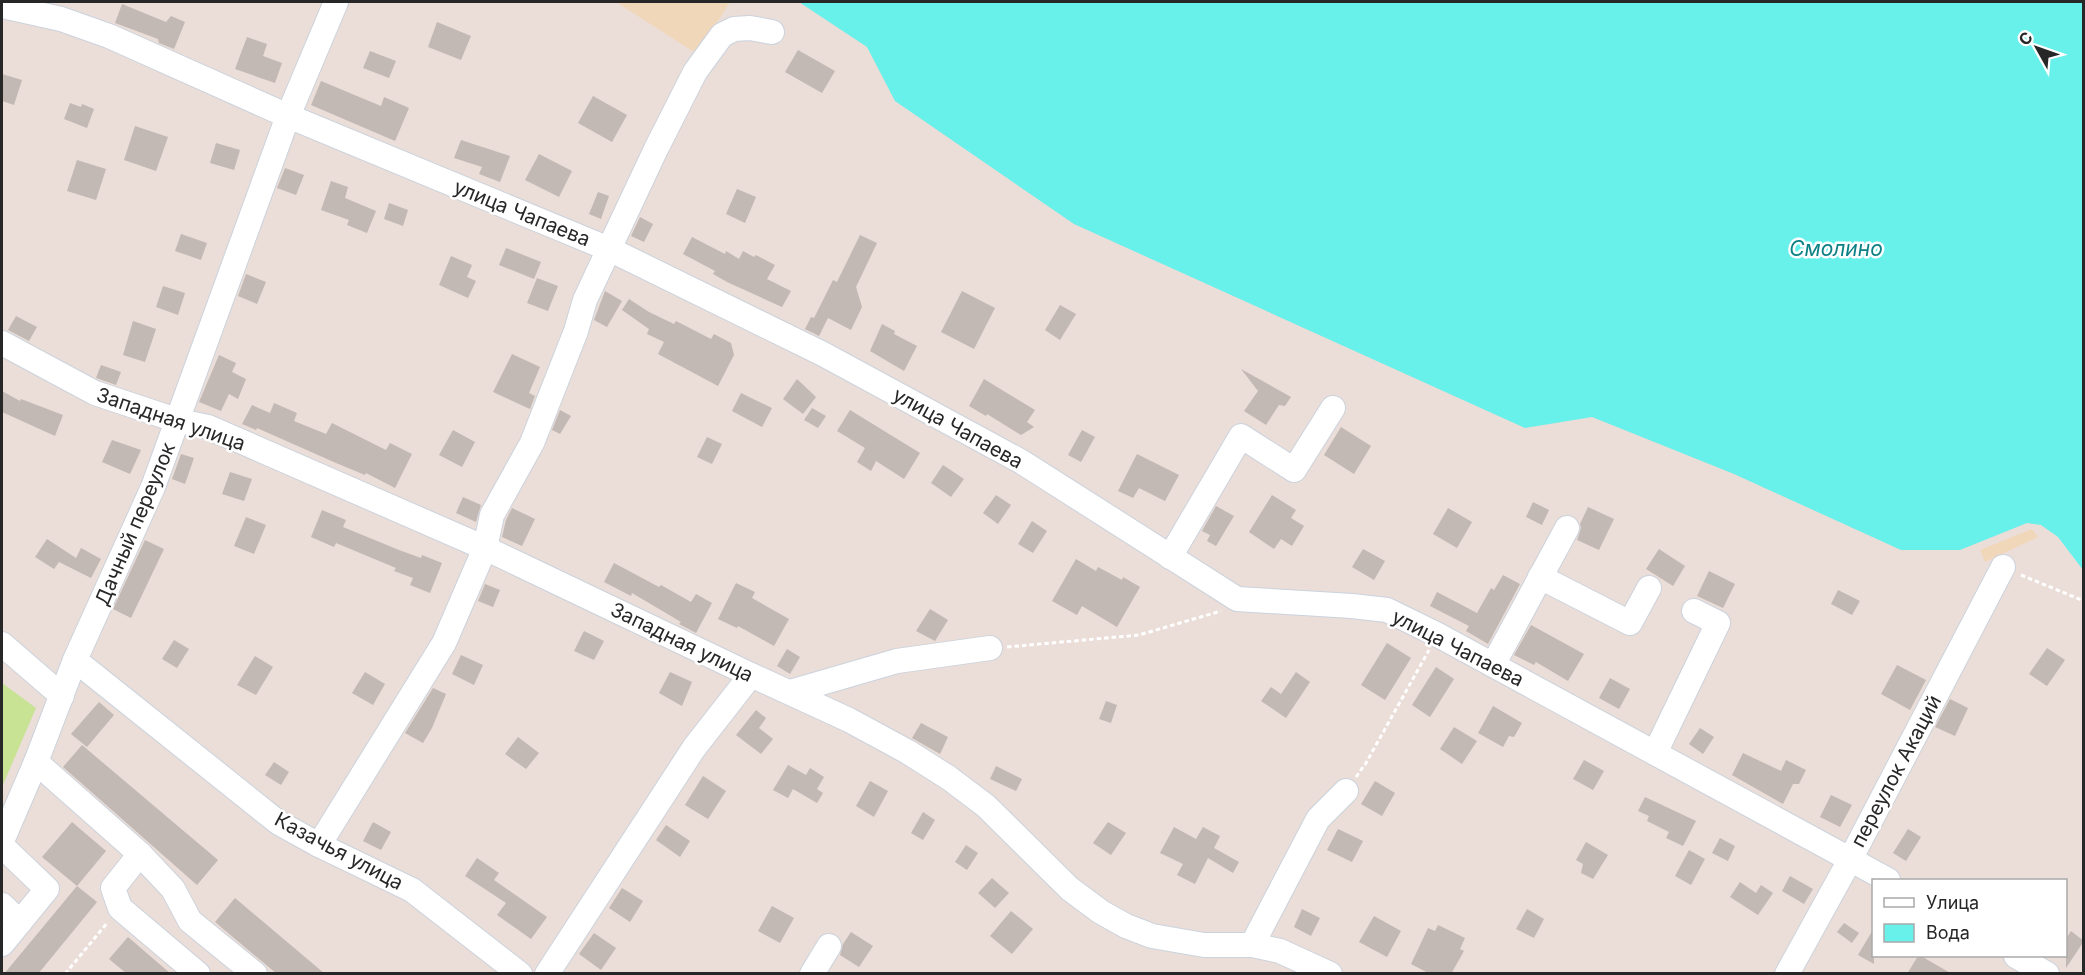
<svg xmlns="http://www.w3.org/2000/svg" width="2085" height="975" font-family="Inter,sans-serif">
<rect width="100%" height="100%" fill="#ebddd8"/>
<polygon fill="#c7e393" points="2,683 36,708 2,787"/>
<g fill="#f1d7ba">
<polygon points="616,2 730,2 697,54"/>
<polygon points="2032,529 2038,537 1985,562 1980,550"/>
</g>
<polygon fill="#68f0ea" points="799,2 2083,2 2083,570 2058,537 2041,525 2027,523 1960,550 1901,550 1734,474 1592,417 1525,428 1074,224 895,101 867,47"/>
<g fill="#c2b9b4">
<polygon points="122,4 166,22 171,16 185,22 174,49 159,43 158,39 115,23"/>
<polygon points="437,22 471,36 461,60 428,47"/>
<polygon points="247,37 267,44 263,56 282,63 275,83 235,69"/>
<polygon points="798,50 835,71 822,93 785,72"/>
<polygon points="370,51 396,61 389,78 363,68"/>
<polygon points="2,74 22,80 14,105 2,101"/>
<polygon points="321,81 381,106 384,97 409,108 395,141 311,105"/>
<polygon points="593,96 627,115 612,142 578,123"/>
<polygon points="70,103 81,107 82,104 94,109 87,128 64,119"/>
<polygon points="135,126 168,137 156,171 124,160"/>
<polygon points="461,140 510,156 500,182 479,174 482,167 454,158"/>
<polygon points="216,143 240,150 234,170 210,163"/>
<polygon points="539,154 572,171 559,197 525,180"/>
<polygon points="77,160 106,169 96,200 67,191"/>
<polygon points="285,168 304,175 296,195 277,188"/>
<polygon points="331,181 348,187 345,198 376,211 367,233 347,225 349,220 321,210"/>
<polygon points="737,189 756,197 745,223 726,214"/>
<polygon points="598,192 609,196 601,219 589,214"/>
<polygon points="389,203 408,210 403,226 384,219"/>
<polygon points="640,217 653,224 644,242 631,236"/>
<polygon points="181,234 207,243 201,260 175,251"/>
<polygon points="860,235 877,243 856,287 862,307 851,330 828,318 819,336 805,329 811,317 814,318 833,280 837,282"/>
<polygon points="692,237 725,254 726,251 739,259 743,251 754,257 756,255 775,265 767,279 791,291 782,307 727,282 713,274 715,271 683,254"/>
<polygon points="506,248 541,262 534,279 499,265"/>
<polygon points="451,256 472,265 467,277 476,281 468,298 439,285"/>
<polygon points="246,274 266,282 257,304 238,296"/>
<polygon points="537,278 558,286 548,311 527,303"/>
<polygon points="163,286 185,293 178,315 156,307"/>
<polygon points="605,291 622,301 607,327 594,320"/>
<polygon points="962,291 995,308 974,349 941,332"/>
<polygon points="629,299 649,312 674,324 676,321 711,339 714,334 731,343 734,355 718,386 658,354 664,342 647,334 649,329 622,310"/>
<polygon points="1060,305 1076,314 1060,340 1045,330"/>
<polygon points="16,316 37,327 29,341 8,330"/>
<polygon points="133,321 156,329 145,362 123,355"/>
<polygon points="882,324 895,331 894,334 917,346 904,371 870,351"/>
<polygon points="512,354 540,367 529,393 535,396 530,409 493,392"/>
<polygon points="219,355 236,363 232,372 246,379 238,399 229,394 221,411 199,402"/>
<polygon points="101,365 121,372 116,385 96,378"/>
<polygon points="1241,369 1291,397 1285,406 1279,405 1266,425 1244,411 1258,391"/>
<polygon points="797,379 816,397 803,414 783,399"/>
<polygon points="984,379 1035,410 1027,422 1034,427 1021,435 987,414 986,416 969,406"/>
<polygon points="2,391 20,401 21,399 63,415 55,436 2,412"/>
<polygon points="741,393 772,408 762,427 732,411"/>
<polygon points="274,403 297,413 294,421 326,434 332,423 386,450 390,443 412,454 395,488 366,473 365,475 336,463 257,428 256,430 242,424 252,405 270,413"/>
<polygon points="812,408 826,416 818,428 804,420"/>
<polygon points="560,410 571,416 560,434 552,430"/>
<polygon points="850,410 920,453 904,479 876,461 871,471 857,462 865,448 837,431"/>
<polygon points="1341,427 1371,446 1354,474 1324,455"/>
<polygon points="453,430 475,442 462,467 439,455"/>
<polygon points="1082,430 1095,437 1081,462 1068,455"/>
<polygon points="707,437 722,444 712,464 697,457"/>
<polygon points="112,440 141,450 130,474 102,462"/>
<polygon points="181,454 194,458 185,484 172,479"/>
<polygon points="1137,454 1179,475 1165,501 1139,488 1133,498 1118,491"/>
<polygon points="943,465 964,479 951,497 931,483"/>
<polygon points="230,472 252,479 244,501 222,494"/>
<polygon points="996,495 1011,505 998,524 983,513"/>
<polygon points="1272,495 1296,510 1291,518 1304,526 1292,546 1281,539 1274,549 1249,532"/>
<polygon points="463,497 481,505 476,522 456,513"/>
<polygon points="1533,502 1549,510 1542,525 1526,517"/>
<polygon points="1216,506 1234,516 1216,546 1207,541 1210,535 1202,531"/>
<polygon points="1588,507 1614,519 1599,550 1577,540 1581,528 1580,524"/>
<polygon points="512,508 535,519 522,546 502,537 506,520"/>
<polygon points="1448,508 1472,522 1457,548 1433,534"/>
<polygon points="322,510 346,520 343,527 399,550 421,558 422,555 442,563 430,593 410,585 413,578 394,571 396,568 336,543 334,547 311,537"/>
<polygon points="246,517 266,525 254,554 234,546"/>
<polygon points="1032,521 1047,531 1033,553 1018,544"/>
<polygon points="47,539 76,558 81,548 101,559 91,578 59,562 54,569 35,557"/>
<polygon points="145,540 164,549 131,618 113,609"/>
<polygon points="1363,549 1385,561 1374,580 1352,567"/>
<polygon points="1659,549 1685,566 1673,586 1646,569"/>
<polygon points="1076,559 1096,571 1098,567 1122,580 1123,577 1140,587 1117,627 1082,606 1077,615 1052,601"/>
<polygon points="614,563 659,587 661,585 691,602 696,594 712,603 696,633 679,624 681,622 632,593 631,596 604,582"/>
<polygon points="1709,571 1735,584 1723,608 1697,596"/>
<polygon points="1503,575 1520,584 1488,644 1466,631 1469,626 1430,606 1437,592 1477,613 1491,588 1494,590"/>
<polygon points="736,583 755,592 752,598 789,619 774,646 738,626 737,628 718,619"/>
<polygon points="485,584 500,590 493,607 478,601"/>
<polygon points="1838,590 1860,601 1852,615 1831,604"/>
<polygon points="930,609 948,620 935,641 916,631"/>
<polygon points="1531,625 1584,654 1568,681 1536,662 1534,665 1514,655"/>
<polygon points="584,631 604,641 594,660 574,651"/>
<polygon points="174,640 189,649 177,668 162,659"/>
<polygon points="1387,643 1411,658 1385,700 1361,685"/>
<polygon points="2047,648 2065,660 2047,686 2029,674"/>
<polygon points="787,649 800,657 790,674 777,666"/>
<polygon points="461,655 483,665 474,685 452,674"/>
<polygon points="255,656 273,667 256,695 237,685"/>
<polygon points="1897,665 1926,680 1910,710 1881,694"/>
<polygon points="1436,667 1454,679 1430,717 1412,705"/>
<polygon points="365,672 385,684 373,705 352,693"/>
<polygon points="670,672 692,682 682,706 659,693"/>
<polygon points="1296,672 1310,682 1286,718 1261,701 1271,687 1281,694"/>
<polygon points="1610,678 1630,689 1619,709 1599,698"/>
<polygon points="433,688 446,694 432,728 423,743 405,733"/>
<polygon points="1950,699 1968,708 1955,736 1935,727"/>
<polygon points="1106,701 1117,705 1111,723 1099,719"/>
<polygon points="99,702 114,715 87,747 71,734"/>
<polygon points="1493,706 1522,723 1514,737 1509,736 1503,747 1478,733"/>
<polygon points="756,710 766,718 759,728 773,739 761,754 736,735"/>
<polygon points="921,723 948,737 940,754 912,738"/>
<polygon points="1454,727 1477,741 1462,764 1440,749"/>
<polygon points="1700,728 1714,737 1703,754 1689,744"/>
<polygon points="518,737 539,753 526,769 505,754"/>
<polygon points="82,745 218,860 197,885 63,767"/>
<polygon points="1743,753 1781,771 1786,760 1806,770 1799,784 1793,784 1783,804 1732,775"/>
<polygon points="1584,760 1604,771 1593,790 1573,779"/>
<polygon points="274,762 289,772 281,785 265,775"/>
<polygon points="788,765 806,775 810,768 824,777 817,789 823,793 817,803 793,789 788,798 773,790"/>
<polygon points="996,766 1022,779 1016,791 990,779"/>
<polygon points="703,776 726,791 708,819 685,805"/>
<polygon points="870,781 888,791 874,817 856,806"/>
<polygon points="1375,781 1395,793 1382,816 1361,804"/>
<polygon points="1831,795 1852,805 1840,827 1820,817"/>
<polygon points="1645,797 1696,821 1683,846 1666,838 1669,832 1647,821 1649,816 1638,811"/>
<polygon points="923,812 935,820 923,840 911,833"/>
<polygon points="72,822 106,851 77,886 42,857"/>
<polygon points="373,822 391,832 381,850 363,841"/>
<polygon points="1108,822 1126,833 1111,855 1093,843"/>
<polygon points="666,825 690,841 680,857 656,840"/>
<polygon points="1174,827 1196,839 1203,827 1220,836 1214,848 1239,862 1233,873 1208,858 1195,884 1177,875 1183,864 1160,853"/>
<polygon points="1338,829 1363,841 1352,862 1327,850"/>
<polygon points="1908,829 1921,837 1906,861 1893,853"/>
<polygon points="1720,838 1735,846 1728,861 1712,853"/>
<polygon points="1586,842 1608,855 1593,879 1581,873 1583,864 1576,860"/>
<polygon points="966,845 978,853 967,870 955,862"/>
<polygon points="1689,850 1705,859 1691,885 1675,876"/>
<polygon points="477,858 499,873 494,880 547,917 531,939 497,915 506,903 465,876"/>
<polygon points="1790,876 1813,889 1804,904 1782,891"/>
<polygon points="992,878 1009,893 995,908 978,893"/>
<polygon points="1740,882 1756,893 1761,885 1773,893 1758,915 1730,897"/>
<polygon points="77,886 97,902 38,974 4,974"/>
<polygon points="622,888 643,901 630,922 609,908"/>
<polygon points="235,898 325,974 277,974 215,922"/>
<polygon points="772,906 794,918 780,943 758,931"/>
<polygon points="1302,909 1320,918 1311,936 1294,927"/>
<polygon points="1527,909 1544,919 1534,938 1516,929"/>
<polygon points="1011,911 1033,929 1012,954 990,936"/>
<polygon points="1374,916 1401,931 1387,957 1359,942"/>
<polygon points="1844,923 1859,933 1852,943 1837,932"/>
<polygon points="1438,925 1465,938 1460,949 1464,951 1451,974 1430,974 1411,964 1428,928 1435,931"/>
<polygon points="1874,928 1874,964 1858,955"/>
<polygon points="2071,931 2084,941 2066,968 2066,939"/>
<polygon points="851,932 873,946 859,967 840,955 843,944"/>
<polygon points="594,933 616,948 601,970 579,954"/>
<polygon points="128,937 171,974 127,974 109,959"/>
<polygon points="1918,956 1921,956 1952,974 1907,974"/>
</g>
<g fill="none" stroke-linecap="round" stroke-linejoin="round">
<g stroke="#cbd3dd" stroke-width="26">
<g id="minor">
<polyline points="2,6 61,19 109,36 288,116 609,249 823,354 1022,462 1237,599 1352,606 1387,610 1438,635 1888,880"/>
<polyline points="2,343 95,393 179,421 208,427 485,548 751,675 849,720 908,752 949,778 986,806 1070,889 1101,912 1126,926 1152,936 1204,945 1252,945 1280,951 1330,974"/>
<polyline points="1170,557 1241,436 1294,470 1333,408"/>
<polyline points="1540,577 1630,623 1649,588"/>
<polyline points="2,644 62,696"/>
<polyline points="75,660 279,823 319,845 412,890 520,974"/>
<polyline points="1493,665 1567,528"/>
<polyline points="790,692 897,661 990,648"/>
<polyline points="1655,753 1718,623 1694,611"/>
<polyline points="36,762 140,854 173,889 190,921 255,974"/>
<polyline points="2,841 36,762 75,660 153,487 288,116 336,2"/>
<polyline points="319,845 444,643 485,548 492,515 532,443 576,331 585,300 656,149 695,72 722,35 734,29 750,28 772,32"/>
<polyline points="2,846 47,889 2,944"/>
<polyline points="140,854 113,888 120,908 198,974"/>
<polyline points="2,905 20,922"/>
<polyline points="1252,945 1318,819 1346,791"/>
<polyline points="2016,956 2047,974"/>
<polyline points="547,974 694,748 751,675"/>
<polyline points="812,974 829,946"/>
<polyline points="1787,974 1851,858 2003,567"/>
</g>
</g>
<g stroke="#fff" stroke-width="3" stroke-dasharray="4.5 3" stroke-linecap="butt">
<polyline points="2021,575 2084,601"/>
<polyline points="1007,647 1139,635 1221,611"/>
<polyline points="1356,777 1366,763 1429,650"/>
<polyline points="65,974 108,922"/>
</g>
<use href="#minor" stroke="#fff" stroke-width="24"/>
</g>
<g text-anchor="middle" stroke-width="5" stroke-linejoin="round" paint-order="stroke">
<g font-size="20" fill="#272727" stroke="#fff">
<text transform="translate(522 213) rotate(22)" y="7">улица Чапаева</text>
<text transform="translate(171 419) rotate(19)" y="7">Западная улица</text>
<text transform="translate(958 428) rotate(29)" y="7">улица Чапаева</text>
<text transform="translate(135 524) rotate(-67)" y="7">Дачный переулок</text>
<text transform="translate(682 642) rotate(26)" y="7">Западная улица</text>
<text transform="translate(1458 648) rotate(27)" y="7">улица Чапаева</text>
<text transform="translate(1896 771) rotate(-62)" y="7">переулок Акаций</text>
<text transform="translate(339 851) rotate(28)" y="7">Казачья улица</text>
</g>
<g font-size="21" font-style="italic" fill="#0c8084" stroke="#fff">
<text x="1836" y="256">Смолино</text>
</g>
</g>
<rect width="2085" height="975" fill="none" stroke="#272727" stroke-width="6"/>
<rect x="1872" y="879" width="195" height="78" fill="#ffffff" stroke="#a9a9a9" stroke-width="1.5"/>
<rect x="1884" y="898" width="30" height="9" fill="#ffffff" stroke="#a9a9a9" stroke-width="1.5"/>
<text x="1926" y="909" font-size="18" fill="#272727">Улица</text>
<rect x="1884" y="924" width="30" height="18" fill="#68f0ea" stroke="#a9a9a9" stroke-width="1.5"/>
<text x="1926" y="939" font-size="18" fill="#272727">Вода</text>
<g transform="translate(2037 48) rotate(310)" stroke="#ffffff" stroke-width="4.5" paint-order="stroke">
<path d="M0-4.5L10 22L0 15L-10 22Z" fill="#272727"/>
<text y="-9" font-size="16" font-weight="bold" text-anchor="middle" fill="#272727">С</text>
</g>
</svg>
